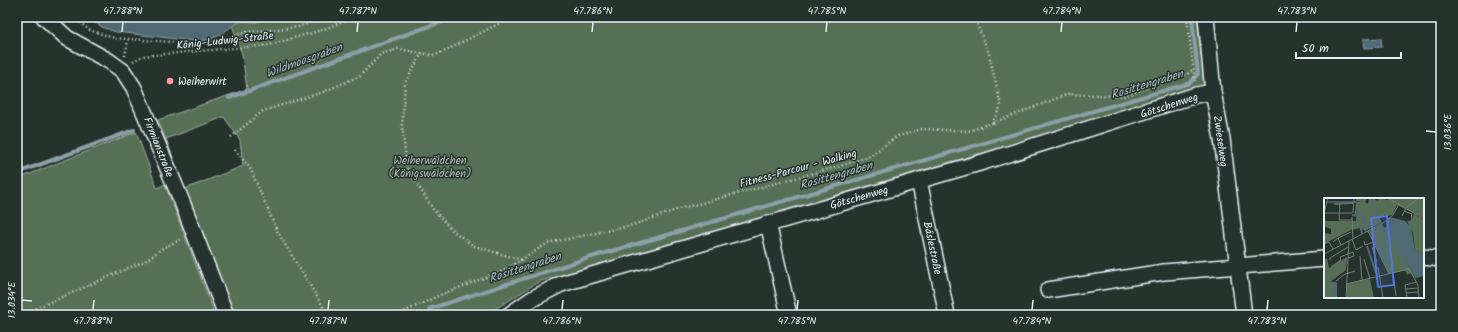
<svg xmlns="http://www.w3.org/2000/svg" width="1458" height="332" font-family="Kalam,sans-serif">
<rect width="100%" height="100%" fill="#26332d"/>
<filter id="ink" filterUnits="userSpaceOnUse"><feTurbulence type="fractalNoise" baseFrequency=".025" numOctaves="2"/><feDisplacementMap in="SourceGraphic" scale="8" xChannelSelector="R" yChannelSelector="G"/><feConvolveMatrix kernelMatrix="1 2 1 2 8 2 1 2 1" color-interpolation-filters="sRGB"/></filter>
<g filter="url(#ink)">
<g fill="#566f54" stroke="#9fb0a6" fill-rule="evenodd">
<path d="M289,17H300L306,21L313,17H1197L1204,86L1078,125L538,282L486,315H232L158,120L247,89L242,54L232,25L240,21L256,22L268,18L277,20ZM224,117L240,140L243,166L185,189L166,139Z"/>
<polygon points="136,132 157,188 165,184 215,315 17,315 17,168 20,178"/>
</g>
<g fill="#4f6a74" stroke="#8ca0a9">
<polygon points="85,17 289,17 277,20 268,18 256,22 240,21 218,36 208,40 195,41 116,32 104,28"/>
<polygon points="1381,38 1382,47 1364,48 1363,39"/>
</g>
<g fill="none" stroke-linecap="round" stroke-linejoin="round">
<g stroke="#8ca0a9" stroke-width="4">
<polyline points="229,98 455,17"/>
<polyline points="17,173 134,130"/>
<polyline points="430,315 429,309 588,258 1190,83 1198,74 1192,17"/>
</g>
<g stroke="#e8f1f8" stroke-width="18">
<g id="minor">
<polyline points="44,17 67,38 109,61 123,71 134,88 182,202 226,315"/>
<polyline points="1206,17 1213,92 1222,139 1244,315"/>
<polyline points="919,180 947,315"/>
<polyline points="768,223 789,315"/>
<polyline points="1423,257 1441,259"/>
<polyline points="1048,290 1164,272 1325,259"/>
<polyline points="509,315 532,299 561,284 983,162 1196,95 1213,92"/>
</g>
</g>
<g stroke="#e8f1f8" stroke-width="2.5" stroke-dasharray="1 3" stroke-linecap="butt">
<polyline points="74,17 89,30 114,38 200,44 216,41 247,32 298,27 327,17"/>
<polyline points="1015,17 1023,19 1058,17"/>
<polyline points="1187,17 1195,81"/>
<polyline points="422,53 405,83 402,125 407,168 433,209 452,230 474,246 522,260"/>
<polyline points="125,56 128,40"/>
<polyline points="133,61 143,56 269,45 322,30 355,17"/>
<polyline points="993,123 1068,94 1124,96 1187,74 1194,69"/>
<polyline points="231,137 263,111 323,92 360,76 381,54 398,49 432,55 439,54 512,17"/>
<polyline points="235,150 250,168 277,231 328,315"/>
<polyline points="21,315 147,260 161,249 181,239"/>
<polyline points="397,315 440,295 505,270 548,243 630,226 679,209 837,167 868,157 898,136 922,129 968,131 992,123 1001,106 989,54 974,17"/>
</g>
<use href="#minor" stroke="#26332d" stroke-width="15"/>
</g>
</g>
<path fill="none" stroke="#e8f1f8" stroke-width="1.5" d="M122,32L123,22M357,32L358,22M592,32L593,22M826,32L827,22M1061,32L1062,22M1296,32L1297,22M1426,131L1436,132M22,300L32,301M93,310L94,300M328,310L329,300M562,310L563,300M797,310L798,300M1032,310L1033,300M1267,310L1268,300"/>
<circle fill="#ff9aa2" stroke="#26332d" stroke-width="1.5" cx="170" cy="81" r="4"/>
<g text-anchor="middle" stroke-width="3" stroke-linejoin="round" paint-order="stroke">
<g font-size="11" fill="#e8f1f8" stroke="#26332d">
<text transform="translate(225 40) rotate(-6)" y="4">König-Ludwig-Straße</text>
<text transform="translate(1169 105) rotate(-18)" y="4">Götschenweg</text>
<text transform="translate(1221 141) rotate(82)" y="4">Zwieselweg</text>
<text transform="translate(159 147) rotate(68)" y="4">Firmianstraße</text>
<text transform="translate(798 168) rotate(-15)" y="4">Fitness-Parcour - Walking</text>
<text transform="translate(859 197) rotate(-16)" y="4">Götschenweg</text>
<text transform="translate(933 248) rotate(78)" y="4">Bäslestraße</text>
</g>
<g font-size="11" fill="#e8f1f8" stroke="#26332d" text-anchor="start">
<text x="178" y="85">Weiherwirt</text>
</g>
<g font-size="11" fill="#aebdb6" stroke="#26332d">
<text x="430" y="164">Weiherwäldchen<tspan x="430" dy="13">(Königswäldchen)</tspan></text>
</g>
<g font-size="12" font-style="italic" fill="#abbbc3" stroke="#26332d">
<text transform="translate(304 60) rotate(-20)" y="4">Wildmoosgraben</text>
<text transform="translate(1147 84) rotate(-17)" y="4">Rosittengraben</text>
<text transform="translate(836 175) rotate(-16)" y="4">Rosittengraben</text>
<text transform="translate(525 267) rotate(-18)" y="4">Rosittengraben</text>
</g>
</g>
<g transform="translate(1324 198)">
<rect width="100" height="100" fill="#26332d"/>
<path d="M32,0H43L41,4L44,6L45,0H48L47,3L49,0L54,3L55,0L64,2L62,0H100V20L73,7L68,17L55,20L57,25L41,33L36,30L27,32L0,46V35L7,36V31L0,28V23H32L33,4H38L32,3ZM90,16L100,22L99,56L91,52L89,35L83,23H86ZM58,26L60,30L63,29L93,82L87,75L83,77L81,72L65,76L45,33ZM23,59L22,72L6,84L12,85V100H0V62L3,60L5,70ZM46,81L50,100H23L22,86Z" fill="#566f54"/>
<path d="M66,19L81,23L87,29L91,52L100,56V78L92,80L68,40L62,28V23Z" fill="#4f6a74"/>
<path fill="none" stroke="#4f6a74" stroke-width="2" d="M45,0L57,25M10,6L29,5M33,9L44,31M28,17L33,18L38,35M59,29L82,72M48,39L60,62M43,48L53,78M0,84L12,85V100M9,85V98"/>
<path fill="none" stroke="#747f7e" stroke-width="1" d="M4,0L0,15H28M64,0L100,21M3,4H33L31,17M16,5L15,22H28M80,13L88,16L87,20M29,15L30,0M78,18L82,10L95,0M28,19L29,40M44,33L65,76M14,40L27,34M28,41L32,52L39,48M40,43L41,47L50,44M9,44L14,40L17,47M0,46L5,44L9,51M48,49L53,64M0,56L59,25L69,17L75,6M36,58L38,83M40,61L46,81M6,62V60L24,49M8,68L17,62L16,59L29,54L30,58L24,60M54,69L59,100M69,75L72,98M12,83L21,76L31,73M22,86L85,71L94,87L95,100M82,91L94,90M82,95L95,94M22,100L25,43M83,100L81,87L93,84"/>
<path fill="#5077e0" fill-opacity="0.15" stroke="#5077e0" stroke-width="2" d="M63,18L70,87L54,89L47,20Z"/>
<rect width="100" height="100" fill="none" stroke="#e8f1f8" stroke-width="2"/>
</g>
<rect width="1458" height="332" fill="none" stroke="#26332d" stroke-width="44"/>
<path d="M1296 52v6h105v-6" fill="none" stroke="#e8f1f8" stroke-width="2"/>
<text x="1302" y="52" font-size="12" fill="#e8f1f8" stroke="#26332d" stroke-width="3" paint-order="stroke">50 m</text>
<rect x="22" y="22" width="1414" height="288" fill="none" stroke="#e8f1f8" stroke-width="1.5"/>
<g font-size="10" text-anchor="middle" fill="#e8f1f8">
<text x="123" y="14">47.788°N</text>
<text x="358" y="14">47.787°N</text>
<text x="593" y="14">47.786°N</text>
<text x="827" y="14">47.785°N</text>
<text x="1062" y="14">47.784°N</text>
<text x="1297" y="14">47.783°N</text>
<text transform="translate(1447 132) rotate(-90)" y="4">13.036°E</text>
<text transform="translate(11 300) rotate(-90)" y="4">13.034°E</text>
<text x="93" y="324">47.788°N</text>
<text x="328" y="324">47.787°N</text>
<text x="562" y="324">47.786°N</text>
<text x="797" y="324">47.785°N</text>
<text x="1032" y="324">47.784°N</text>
<text x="1267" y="324">47.783°N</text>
</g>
</svg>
